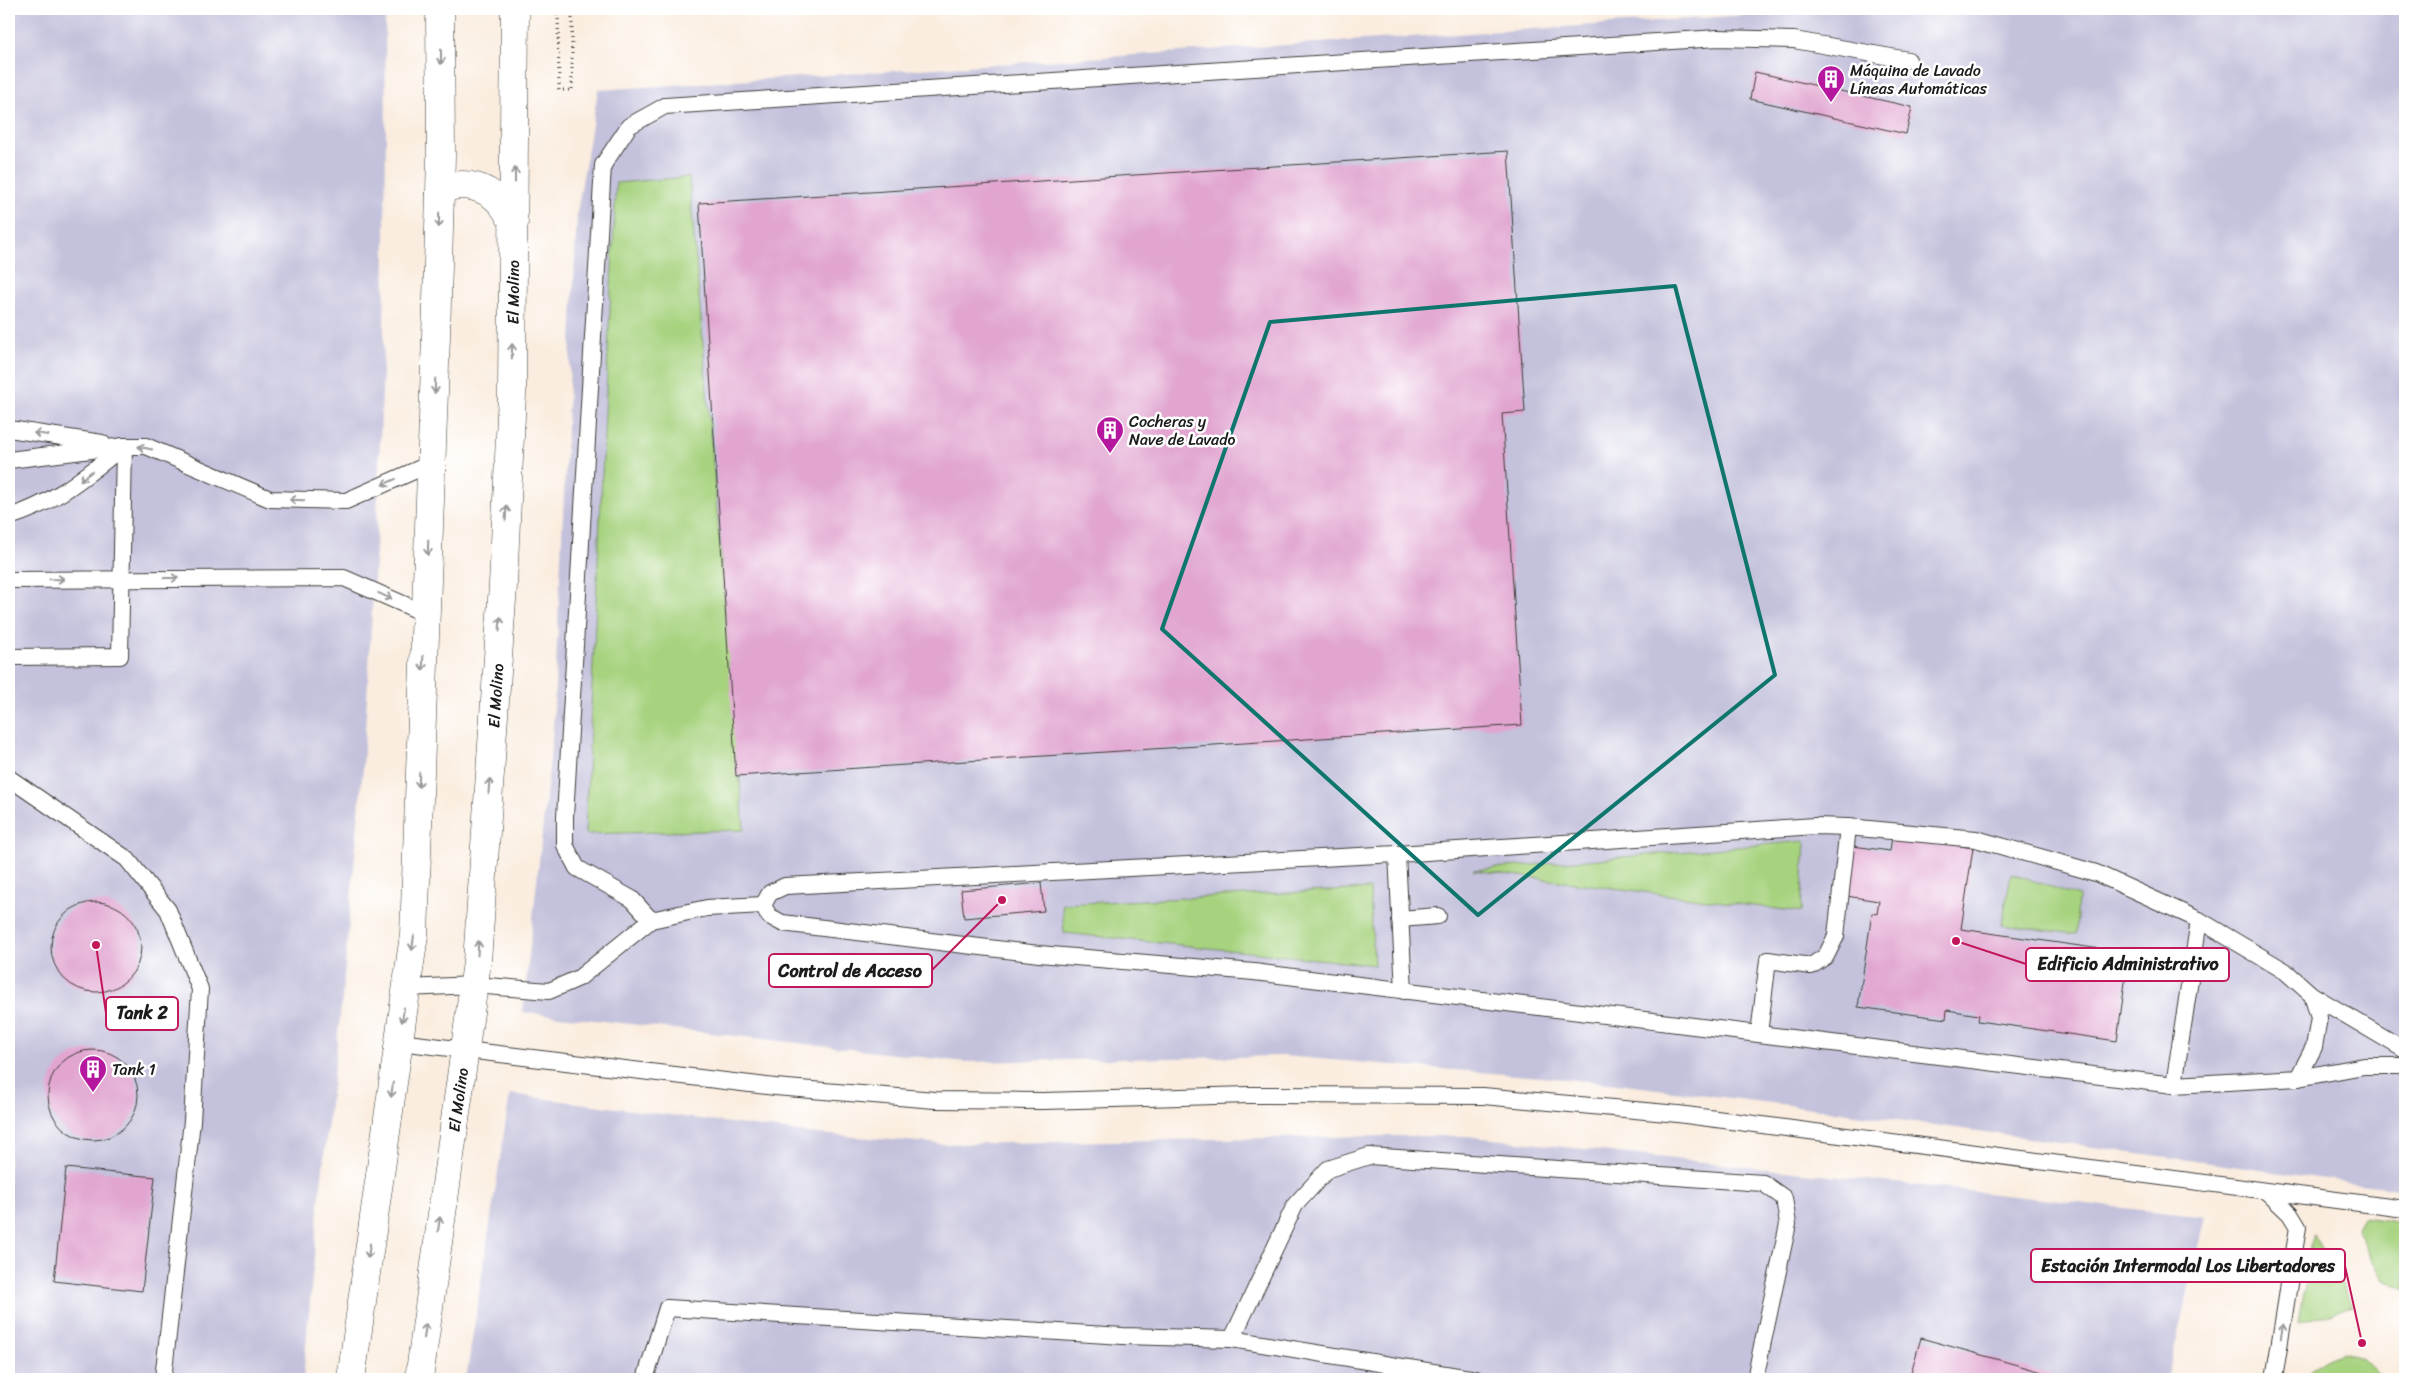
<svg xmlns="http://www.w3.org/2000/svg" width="2414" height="1388" font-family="Sriracha,sans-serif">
<rect width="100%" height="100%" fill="#fff"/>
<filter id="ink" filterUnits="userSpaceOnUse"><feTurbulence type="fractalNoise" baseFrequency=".02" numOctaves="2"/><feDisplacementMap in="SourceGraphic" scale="10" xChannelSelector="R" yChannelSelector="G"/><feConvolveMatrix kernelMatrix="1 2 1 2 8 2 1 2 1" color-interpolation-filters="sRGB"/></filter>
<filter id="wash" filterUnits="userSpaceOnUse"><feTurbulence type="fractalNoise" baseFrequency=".0096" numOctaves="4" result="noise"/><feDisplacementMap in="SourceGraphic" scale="20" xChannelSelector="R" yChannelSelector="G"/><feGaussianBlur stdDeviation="1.12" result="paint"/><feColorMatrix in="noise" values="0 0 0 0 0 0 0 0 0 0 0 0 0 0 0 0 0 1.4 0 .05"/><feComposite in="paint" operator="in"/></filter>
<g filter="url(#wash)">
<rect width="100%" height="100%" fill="#faeddf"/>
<g fill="#c3c1db">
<polygon points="9,9 385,9 386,134 384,339 376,543 363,767 343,989 318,1212 303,1379 9,1379"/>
<polygon points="1839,9 2405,9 2405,1190 1804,1107 1600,1082 1283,1056 965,1062 523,1012 553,730 577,212 598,90"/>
<polygon points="510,1094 806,1133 944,1144 1383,1136 1465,1136 2206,1217 2167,1379 466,1379"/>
</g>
<g fill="#a7d37f" stroke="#62784e">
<polygon points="689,177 744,830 585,834 616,183"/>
<polygon points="1805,841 1801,912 1473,870"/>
<polygon points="2011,873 2078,896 2076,934 2002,925"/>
<polygon points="1370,889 1374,965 1064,933 1062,904"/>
<polygon points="2363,1217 2405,1223 2405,1290 2383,1280 2356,1229"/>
<polygon points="2313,1234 2353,1305 2299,1324"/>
<path d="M2344,1352L2363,1359L2383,1379H2308C2311,1363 2330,1356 2344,1352Z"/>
</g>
<g id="blocks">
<g fill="#e1a5d0">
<polygon points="1755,72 1912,107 1906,134 1750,99"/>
<polygon points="1508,151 1525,412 1502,414 1522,725 736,776 699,203"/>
<polygon points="1892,836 1973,848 1961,929 2129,953 2117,1041 1978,1021 1979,1015 1947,1010 1946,1019 1858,1007 1872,913 1877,914 1879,901 1846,896 1853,846 1890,851"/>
<polygon points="1041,883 1044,911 964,918 961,890"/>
<circle cx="96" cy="947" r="45"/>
<circle cx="93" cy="1095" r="45"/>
<polygon points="66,1168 155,1177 142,1291 54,1281"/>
<polygon points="1921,1338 2067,1379 1909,1379"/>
</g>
</g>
</g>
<g filter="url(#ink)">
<use href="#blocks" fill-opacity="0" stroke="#3d3b39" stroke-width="1"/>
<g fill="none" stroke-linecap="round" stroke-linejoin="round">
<g stroke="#3d3b39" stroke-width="18">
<g id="service">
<polyline points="9,429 102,443"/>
<polyline points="9,460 124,446 146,446 270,499 346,501 432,463"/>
<path d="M9,517C56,503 86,475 124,446"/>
<polyline points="9,580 344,578 426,614"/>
<polyline points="9,657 120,656 124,446"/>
<polyline points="9,778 127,859 168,910 200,989 192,1121 163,1379"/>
<polygon points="1815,826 1848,827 1976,839 2096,873 2199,920 2285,971 2312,995 2319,1018 2314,1047 2298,1078 2174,1085 1254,972 1039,954 782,923 769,916 763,905 770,893 785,886 1397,854"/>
<polyline points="1397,854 1404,991"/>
<polyline points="1400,919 1438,916"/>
<polyline points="651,920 632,899 577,868 565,845 565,817 603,165 629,126 665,106 1718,38 1794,40 1908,60"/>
<polyline points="407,988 474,985 549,991 579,978 651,920 707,908 763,905"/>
<polyline points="2312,995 2405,1050"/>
<polyline points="1759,1034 1768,960 1811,966 1826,956 1836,936 1848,827"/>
<polyline points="399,1042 775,1087 935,1100 1044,1101 1249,1095 1483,1096 1678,1114 2405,1209"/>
<polyline points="2298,1078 2364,1066 2405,1066"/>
<polyline points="2174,1085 2199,920"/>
<polyline points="2267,1192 2290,1214 2298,1227 2274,1379"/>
<polyline points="1232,1339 1295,1205 1328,1169 1369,1156 1763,1183 1784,1198 1788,1224 1755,1379"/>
<polyline points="645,1379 667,1308 1123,1336 1232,1339 1476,1379"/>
</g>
</g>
<g stroke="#3d3b39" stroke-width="29">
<g id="tertiary">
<path d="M440,193C457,178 486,186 501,203C506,209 510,217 514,223"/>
<polyline points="351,1379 414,935 436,337 441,156 440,9"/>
<path id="s1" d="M419,1379L477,962L503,585L512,394L515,9"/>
</g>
</g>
<polyline stroke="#3d3b39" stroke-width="3" stroke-dasharray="1 4" stroke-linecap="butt" points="558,9 559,90 572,90 572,9"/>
<use href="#service" stroke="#fff" stroke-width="16"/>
<use href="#tertiary" stroke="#fff" stroke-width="28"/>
</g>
<defs><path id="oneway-shaft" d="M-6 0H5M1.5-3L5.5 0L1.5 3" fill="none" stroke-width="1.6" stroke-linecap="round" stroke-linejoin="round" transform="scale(1.25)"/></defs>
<g stroke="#999">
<use href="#oneway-shaft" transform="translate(441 57) rotate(90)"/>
<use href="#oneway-shaft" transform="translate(515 175) rotate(-90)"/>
<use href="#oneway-shaft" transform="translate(439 220) rotate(91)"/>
<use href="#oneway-shaft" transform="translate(512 351) rotate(-89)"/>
<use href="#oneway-shaft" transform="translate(435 386) rotate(92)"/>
<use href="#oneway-shaft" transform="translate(41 434) rotate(-172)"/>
<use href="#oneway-shaft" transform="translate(145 448) rotate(-169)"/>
<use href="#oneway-shaft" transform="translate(86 476) rotate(142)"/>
<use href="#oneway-shaft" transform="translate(389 482) rotate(156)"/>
<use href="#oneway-shaft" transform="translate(297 500) rotate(-178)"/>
<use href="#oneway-shaft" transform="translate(506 513) rotate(-87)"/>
<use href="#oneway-shaft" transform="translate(428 548) rotate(92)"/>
<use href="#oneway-shaft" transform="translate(171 578)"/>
<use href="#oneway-shaft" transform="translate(57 579) rotate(-1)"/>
<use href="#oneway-shaft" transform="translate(385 596) rotate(24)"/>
<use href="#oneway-shaft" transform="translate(500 624) rotate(-86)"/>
<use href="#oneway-shaft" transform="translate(423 663) rotate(93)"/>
<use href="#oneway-shaft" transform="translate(419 780) rotate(92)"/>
<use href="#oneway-shaft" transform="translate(489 786) rotate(-86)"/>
<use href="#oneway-shaft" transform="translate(413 943) rotate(97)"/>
<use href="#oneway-shaft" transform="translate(478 948) rotate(-86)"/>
<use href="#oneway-shaft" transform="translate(403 1015) rotate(98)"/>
<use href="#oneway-shaft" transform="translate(392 1090) rotate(98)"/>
<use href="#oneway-shaft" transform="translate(439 1224) rotate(-82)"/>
<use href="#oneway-shaft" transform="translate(369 1251) rotate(98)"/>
<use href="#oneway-shaft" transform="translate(425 1331) rotate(-83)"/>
<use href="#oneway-shaft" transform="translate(2282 1331) rotate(-81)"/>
</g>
</g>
<path fill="none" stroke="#0f766e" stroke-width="4" stroke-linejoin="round" d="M1675,286L1775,675L1478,915L1162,629L1270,322Z"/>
<defs>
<g id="building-pin" transform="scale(1.4375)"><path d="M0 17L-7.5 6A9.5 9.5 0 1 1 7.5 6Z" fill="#b5179e" stroke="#fff"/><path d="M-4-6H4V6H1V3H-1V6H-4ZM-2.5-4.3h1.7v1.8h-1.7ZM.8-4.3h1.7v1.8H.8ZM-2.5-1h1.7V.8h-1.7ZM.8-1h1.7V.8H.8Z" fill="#fff"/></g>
</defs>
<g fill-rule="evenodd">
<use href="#building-pin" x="1831" y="79"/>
<use href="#building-pin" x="1110" y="430"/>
<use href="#building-pin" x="93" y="1069"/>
</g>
<g text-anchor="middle" stroke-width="5" stroke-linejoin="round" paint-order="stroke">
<g font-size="16" fill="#1c1c1c" stroke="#fff" text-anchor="start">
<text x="1850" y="76">Máquina de Lavado<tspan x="1850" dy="18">Líneas Automáticas</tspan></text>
<text x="1129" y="427">Cocheras y<tspan x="1129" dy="18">Nave de Lavado</tspan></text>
<text x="112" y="1075">Tank 1</text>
</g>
<g font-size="16" fill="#1c1c1c" stroke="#fff">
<text dy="6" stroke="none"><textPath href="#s1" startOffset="1092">El Molino</textPath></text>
<text dy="6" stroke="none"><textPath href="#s1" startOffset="688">El Molino</textPath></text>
<text dy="6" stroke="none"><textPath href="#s1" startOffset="282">El Molino</textPath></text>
</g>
</g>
<path fill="none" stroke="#c2185b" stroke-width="2" d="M1956 941L2026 964M1002 900L932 970M96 945L106 1013M2362 1343L2345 1266"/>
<g fill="#c2185b" stroke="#fff" stroke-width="2">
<circle cx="1956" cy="941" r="5"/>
<circle cx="1002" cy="900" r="5"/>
<circle cx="96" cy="945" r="5"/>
<circle cx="2362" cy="1343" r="5"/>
</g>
<g fill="#fff" stroke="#c2185b" stroke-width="2">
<rect x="2026" y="948" width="203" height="33" rx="5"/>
<rect x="769" y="954" width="163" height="33" rx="5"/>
<rect x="106" y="997" width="72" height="33" rx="5"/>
<rect x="2031" y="1249" width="314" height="33" rx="5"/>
</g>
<g font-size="18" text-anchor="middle" font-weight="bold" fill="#1c1c1c">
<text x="2128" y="970">Edificio Administrativo</text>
<text x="850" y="977">Control de Acceso</text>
<text x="142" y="1019">Tank 2</text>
<text x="2188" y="1272">Estación Intermodal Los Libertadores</text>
</g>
<rect width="2414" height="1388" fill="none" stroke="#fff" stroke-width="30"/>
</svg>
